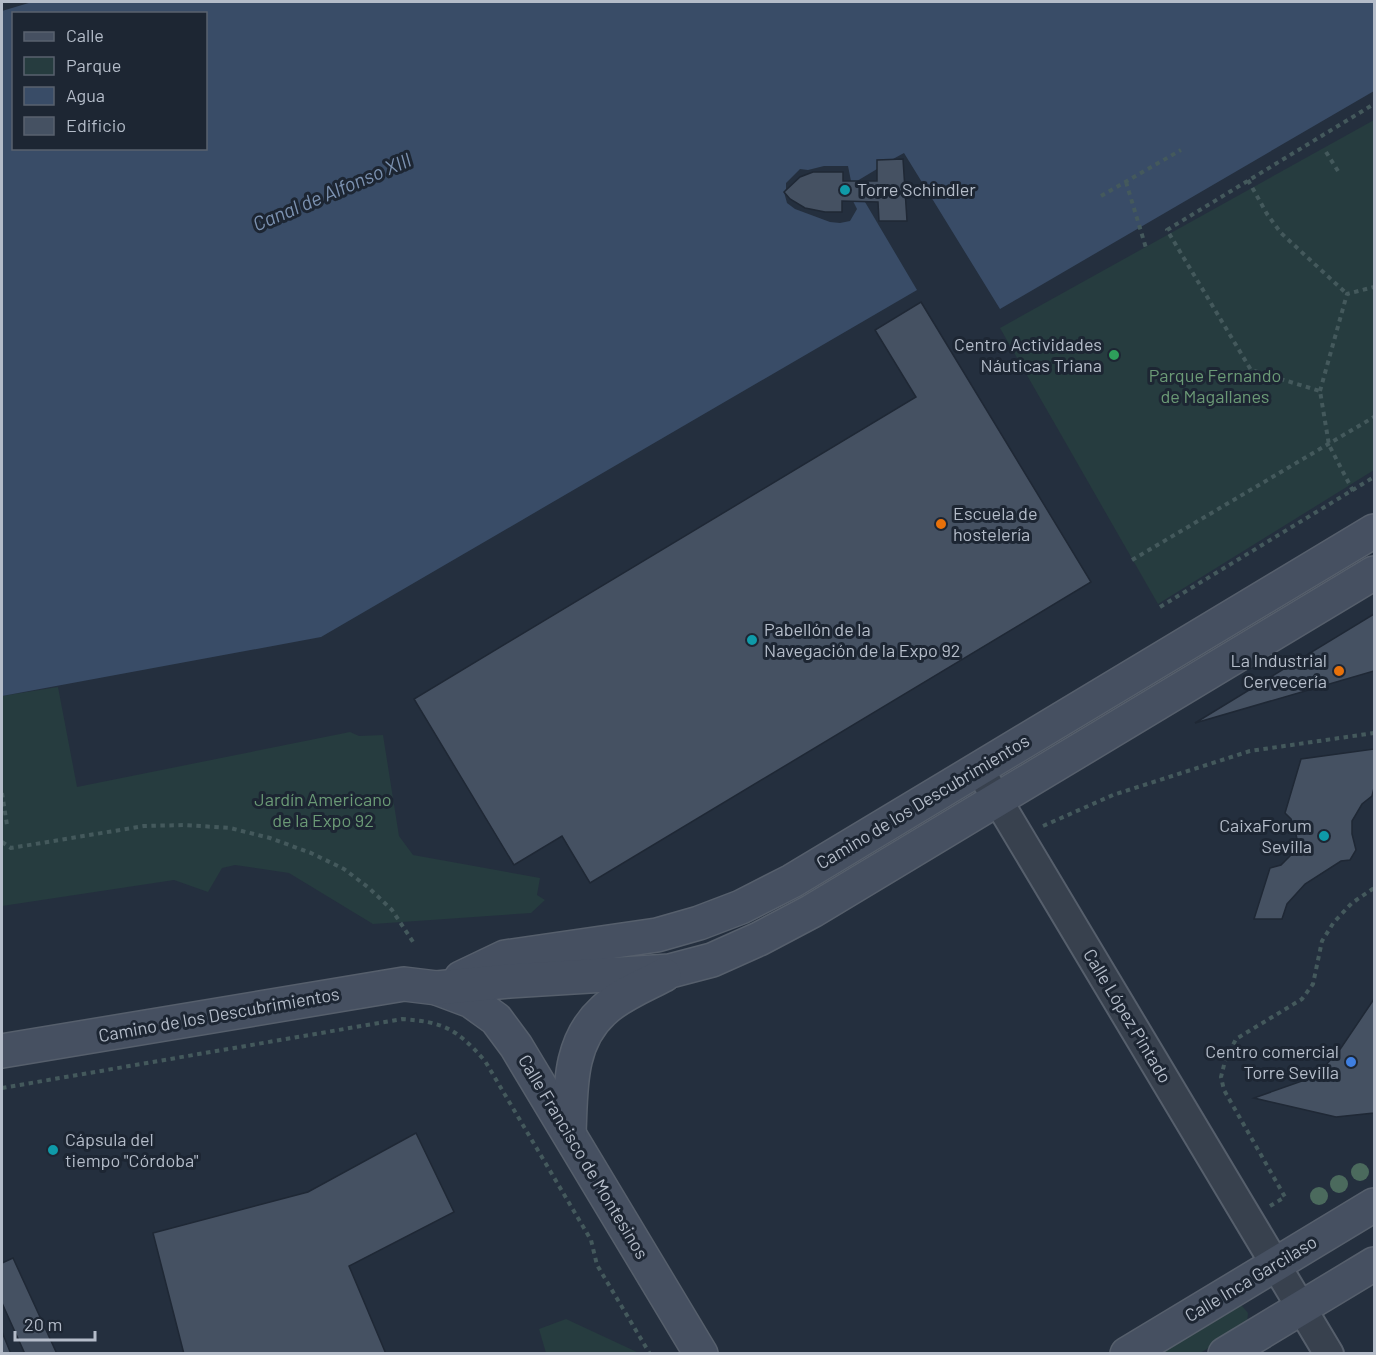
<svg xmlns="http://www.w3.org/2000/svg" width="1376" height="1355" font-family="Barlow,sans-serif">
<rect width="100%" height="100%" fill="#242f3e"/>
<g fill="#263c3f">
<polygon points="1374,120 1374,470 1158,604 1000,328"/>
<polygon points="58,687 77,787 350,732 359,736 383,735 399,836 413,855 540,878 537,895 545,900 531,913 373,924 289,873 235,865 222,868 208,892 174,880 2,906 2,696"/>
<polygon points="1237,1305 1242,1306 1248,1313 1247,1323 1243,1328 1200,1353 1151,1354"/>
<polygon points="566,1319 639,1353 546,1353 539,1329"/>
</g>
<path fill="#394c67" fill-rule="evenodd" d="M32,2H1374V91L1000,309L904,153L893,159L877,160V169L857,181H851L848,166H824L808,170L800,169L786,183V189L784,192L787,203L795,209L830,222L840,223L850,221L857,209L853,201L865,202L917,290L321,637L2,696V11ZM14,14H206V148H14Z"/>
<g fill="#455162" stroke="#1f2835" stroke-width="1.5">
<polygon points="903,159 907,221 879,221 878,202 842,201 842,212 825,212 805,208 790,199 784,192 800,177 813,172 843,172 843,181 877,181 877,160"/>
<polygon points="921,302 1091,582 590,883 562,836 514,865 414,699 916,397 875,330"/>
<polygon points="1374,614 1374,671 1195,723"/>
<polygon points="1374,749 1374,788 1372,796 1362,804 1352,821 1352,834 1356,850 1350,860 1341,861 1305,884 1287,904 1282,919 1254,919 1270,868 1281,865 1295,851 1297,839 1295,830 1291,819 1285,813 1301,759"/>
<polygon points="1374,999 1374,1113 1336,1117 1254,1098 1316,1076 1341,1048"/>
<polygon points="416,1133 454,1212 349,1266 386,1354 184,1354 153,1233 308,1192"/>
<polygon points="13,1258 57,1354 25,1354 2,1303 2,1263"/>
<polygon points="2,1332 11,1354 2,1354"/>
</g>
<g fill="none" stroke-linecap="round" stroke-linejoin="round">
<g stroke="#565f6c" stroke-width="32">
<polyline id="street" points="979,769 1329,1354"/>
</g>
<g stroke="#565f6c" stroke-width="36">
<g id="secondary">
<polyline points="461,978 505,957 657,935 699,923 741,907 792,881 1374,531"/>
<polyline points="439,989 471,1001 496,1019 516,1046 701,1354"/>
<polyline points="2,1051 404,984 437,988 509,981 670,971 712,960 759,939 812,911 1374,573"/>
<path d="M569,1133C571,1090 568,1043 603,1011C618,996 645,985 664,975"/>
<polyline points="1127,1354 1374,1205"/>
<polyline points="1225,1354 1374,1264"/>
</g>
</g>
<g stroke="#44595c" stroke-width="4" stroke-dasharray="4.5 4.5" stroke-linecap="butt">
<polyline points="1326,152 1338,171"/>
<polyline points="1248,180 1267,214 1281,233 1347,294"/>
<polyline points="1126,182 1146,248"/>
<polyline points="1101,196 1181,150"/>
<polyline points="1320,391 1347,294 1374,287"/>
<polyline points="1353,491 1329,445 1320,391 1251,370 1167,230 1374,104"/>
<polyline points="1132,560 1374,417"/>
<polyline points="1160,607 1374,477"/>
<polyline points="2,793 7,825"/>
<polyline points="1043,826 1113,795 1250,751 1374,733"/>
<polyline points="2,842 11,848 144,826 185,825 230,828 270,838 311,853 344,869 369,888 392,910 415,945"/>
<path d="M2,1088L402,1019C444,1022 457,1029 485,1061L591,1240L597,1265L650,1354"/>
<polyline points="1270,1206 1285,1197 1224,1090 1221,1077 1225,1061 1236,1039 1302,999 1313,984 1322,941 1334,922 1352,903 1374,888"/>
</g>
<use href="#street" stroke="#38414e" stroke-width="28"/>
<use href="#secondary" stroke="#465061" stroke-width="33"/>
</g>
<g fill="#4b6a5d">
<circle cx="1360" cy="1172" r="9"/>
<circle cx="1339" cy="1184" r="9"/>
<circle cx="1319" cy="1196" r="9"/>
</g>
<g fill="#0f9aa8" stroke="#1d2633" stroke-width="2">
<circle cx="845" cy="190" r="6"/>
<circle cx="752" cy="640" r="6"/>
<circle cx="1324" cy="836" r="6"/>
<circle cx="53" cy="1150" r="6"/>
</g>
<circle fill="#2e9e5b" stroke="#1d2633" stroke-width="2" cx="1114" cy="355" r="6"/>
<g fill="#e8710a" stroke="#1d2633" stroke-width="2">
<circle cx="941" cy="524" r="6"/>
<circle cx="1339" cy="671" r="6"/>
</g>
<circle fill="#3f7fe0" stroke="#1d2633" stroke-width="2" cx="1351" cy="1062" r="6"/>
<g text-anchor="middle" stroke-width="6" stroke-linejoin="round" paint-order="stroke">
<g font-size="18" fill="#b4bcc9" stroke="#1d2633" text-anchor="start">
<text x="857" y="196">Torre Schindler</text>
<text x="1102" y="351" text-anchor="end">Centro Actividades<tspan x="1102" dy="21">Náuticas Triana</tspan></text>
<text x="953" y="520">Escuela de<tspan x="953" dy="21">hostelería</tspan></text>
<text x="764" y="636">Pabellón de la<tspan x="764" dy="21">Navegación de la Expo 92</tspan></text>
<text x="1327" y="667" text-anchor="end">La Industrial<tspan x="1327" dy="21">Cervecería</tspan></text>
<text x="1312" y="832" text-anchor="end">CaixaForum<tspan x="1312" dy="21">Sevilla</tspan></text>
<text x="1339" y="1058" text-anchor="end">Centro comercial<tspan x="1339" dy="21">Torre Sevilla</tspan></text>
<text x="65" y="1146">Cápsula del<tspan x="65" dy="21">tiempo "Córdoba"</tspan></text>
</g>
<g font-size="18" fill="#6b9a76" stroke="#1d2633">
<text x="1215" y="382">Parque Fernando<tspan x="1215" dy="21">de Magallanes</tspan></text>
<text x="323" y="806">Jardín Americano<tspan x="323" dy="21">de la Expo 92</tspan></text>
</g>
<g font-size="18" fill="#b4bcc9" stroke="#1d2633">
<text transform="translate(923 802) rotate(-31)" y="6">Camino de los Descubrimientos</text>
<text transform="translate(219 1015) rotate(-10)" y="6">Camino de los Descubrimientos</text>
<text transform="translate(1127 1016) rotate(59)" y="6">Calle López Pintado</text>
<text transform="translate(583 1157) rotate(59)" y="6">Calle Francisco de Montesinos</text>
<text transform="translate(1251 1279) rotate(-31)" y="6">Calle Inca Garcilaso</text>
</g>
<g font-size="20" font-style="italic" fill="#7c92b1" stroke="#1d2633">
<text transform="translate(332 192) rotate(-23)" y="7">Canal de Alfonso XIII</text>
</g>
</g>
<rect width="1376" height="1355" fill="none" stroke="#b4bcc9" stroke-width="6"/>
<rect x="12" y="12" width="195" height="138" fill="#1d2633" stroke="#59626f" stroke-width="1.5"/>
<rect x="24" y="32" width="30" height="9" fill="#465061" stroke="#59626f" stroke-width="1.5"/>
<text x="66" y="42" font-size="18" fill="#b4bcc9">Calle</text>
<rect x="24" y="57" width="30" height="18" fill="#263c3f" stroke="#59626f" stroke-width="1.5"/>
<text x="66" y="72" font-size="18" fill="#b4bcc9">Parque</text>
<rect x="24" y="87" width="30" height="18" fill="#394c67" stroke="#59626f" stroke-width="1.5"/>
<text x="66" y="102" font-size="18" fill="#b4bcc9">Agua</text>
<rect x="24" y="117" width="30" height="18" fill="#455162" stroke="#59626f" stroke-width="1.5"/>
<text x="66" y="132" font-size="18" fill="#b4bcc9">Edificio</text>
<path d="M15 1331v9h80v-9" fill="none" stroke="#b4bcc9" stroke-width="3"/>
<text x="24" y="1331" font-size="18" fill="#b4bcc9" stroke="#1d2633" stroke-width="4.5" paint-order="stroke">20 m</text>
</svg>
